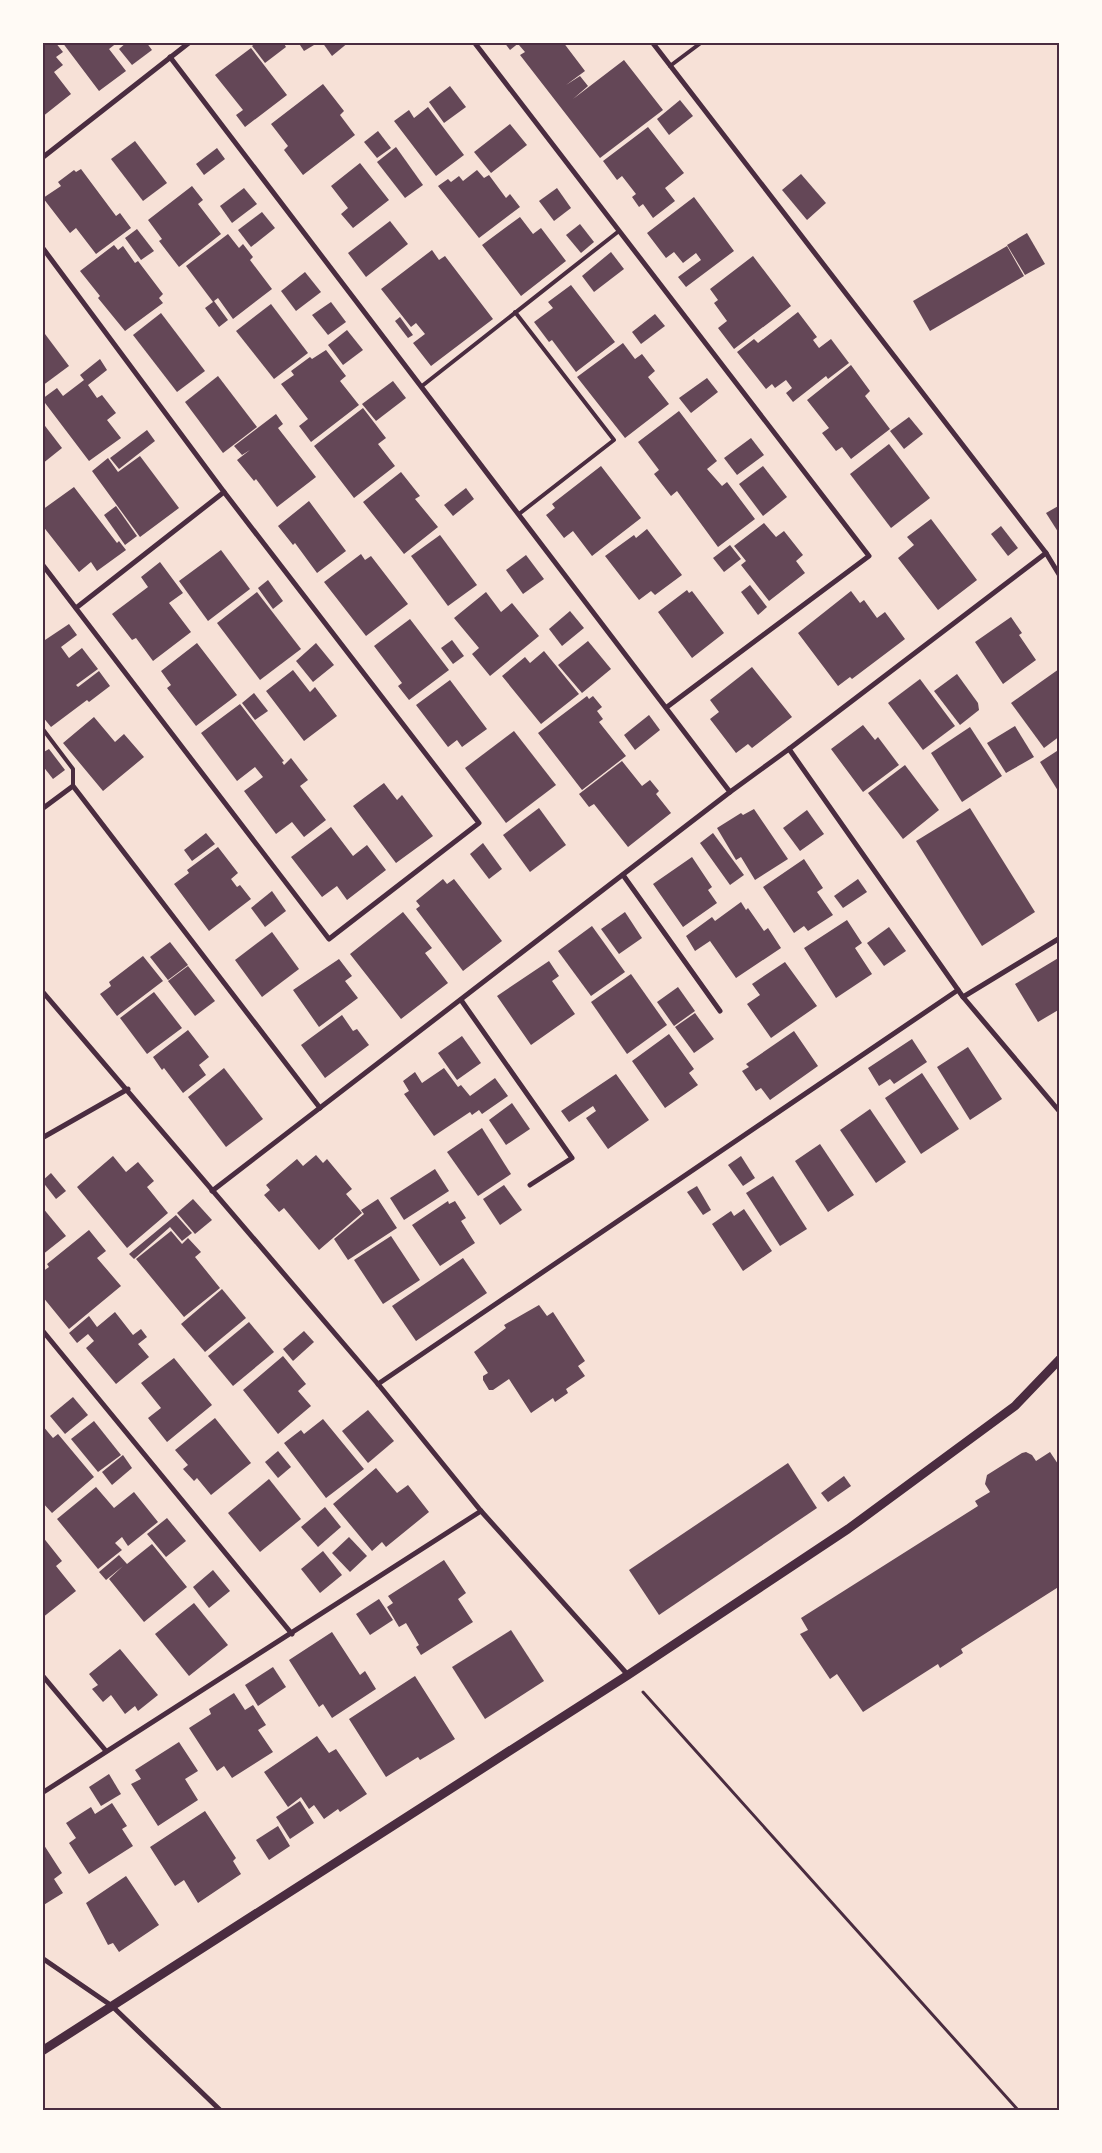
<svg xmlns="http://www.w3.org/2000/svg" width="1102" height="2153" font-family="'Open Sans',sans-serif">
<rect width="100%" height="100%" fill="#f7e1d7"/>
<g fill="#644757">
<polygon points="42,42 55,42 63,52 56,57 63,65 54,72 71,94 42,117"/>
<polygon points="62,42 118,42 109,49 126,71 99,91"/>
<polygon points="127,42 146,42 152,50 132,65 119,49"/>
<polygon points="257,42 283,42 286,47 265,63 252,46"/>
<polygon points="298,42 312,42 314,45 304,51"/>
<polygon points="322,42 349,42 332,56"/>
<polygon points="504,42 520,42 510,50"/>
<polygon points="523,42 563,42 585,71 566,85 580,76 588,86 573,99 624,60 663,110 600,158 520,55 525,52 519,45"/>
<polygon points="251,48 287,95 245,127 236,115 243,110 215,75"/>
<polygon points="323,84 344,111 340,115 355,135 303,175 284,150 288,146 271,124"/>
<polygon points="450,86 466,107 444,123 429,102"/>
<polygon points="680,100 693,116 669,135 657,119"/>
<polygon points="428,107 464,155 436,176 394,121 409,110 414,118"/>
<polygon points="510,124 527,145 491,173 474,152"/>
<polygon points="648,127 684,173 665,188 675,201 653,218 643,204 639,207 632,197 636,194 622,176 617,180 603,161"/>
<polygon points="378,131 391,148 377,158 364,142"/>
<polygon points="135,141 167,183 143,201 111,159"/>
<polygon points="396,147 423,185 405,198 377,162"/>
<polygon points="217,148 225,159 204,175 196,164"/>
<polygon points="360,163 389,200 353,228 341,214 348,208 331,186"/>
<polygon points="81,169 116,216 120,213 131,228 96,254 76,228 70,233 43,198 61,186 58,182 74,170 76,172"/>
<polygon points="477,170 484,178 489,175 506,198 510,194 520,207 479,238 438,186 448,179 451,182 459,176 463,181"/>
<polygon points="801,174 826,203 807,220 782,190"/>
<polygon points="192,186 203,200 198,204 221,234 179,267 159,241 162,239 148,220"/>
<polygon points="244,188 257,204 232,223 220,206"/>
<polygon points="557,188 571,208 554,221 539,201"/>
<polygon points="694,197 734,251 686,287 678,277 701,260 696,253 683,263 674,252 666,258 647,233"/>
<polygon points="262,212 275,228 251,247 238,230"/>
<polygon points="520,217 533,234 541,228 566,261 521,296 482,245"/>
<polygon points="390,221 408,244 366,277 348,253"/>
<polygon points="580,224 594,242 581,253 566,235"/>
<polygon points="137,229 154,251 141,260 125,238"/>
<polygon points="1027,233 1045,264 1025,275 1007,245"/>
<polygon points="228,234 239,248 243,244 253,257 250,260 272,289 233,319 218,298 214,301 228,320 219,327 205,308 213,302 186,266"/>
<polygon points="114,245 118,250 123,246 135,263 138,261 163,294 159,298 163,303 125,331 98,298 100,296 80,271"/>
<polygon points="1007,246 1024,276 930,331 913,301"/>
<polygon points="432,250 439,260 445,256 493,319 431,366 413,343 425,334 416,323 411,327 381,289"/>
<polygon points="611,252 624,269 594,292 582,276"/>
<polygon points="753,256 791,306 734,349 718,328 727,321 714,303 718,300 710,289"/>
<polygon points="305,272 321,292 296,311 281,291"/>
<polygon points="571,285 615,342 576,372 552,340 549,342 534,322 553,308 548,302"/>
<polygon points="331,302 346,322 328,335 312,315"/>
<polygon points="271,304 308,353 274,379 236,331"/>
<polygon points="798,312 817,337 813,340 819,348 831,339 849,363 828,379 826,376 793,402 786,393 792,388 786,380 775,388 772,384 766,389 737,352 754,339 758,343"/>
<polygon points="161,313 205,371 177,392 133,335"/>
<polygon points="655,314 665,326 641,344 632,332"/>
<polygon points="400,317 413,335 408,338 395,321"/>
<polygon points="42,330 69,366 42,386"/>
<polygon points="347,330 363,350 343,365 328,345"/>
<polygon points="623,343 635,359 642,354 655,371 648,377 669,404 625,438 577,377"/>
<polygon points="326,350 346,376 340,381 359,405 311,442 299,426 308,419 281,384 294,375 291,371 310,357 312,359"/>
<polygon points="100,359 107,370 88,385 97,398 102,395 116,413 107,420 121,438 89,461 42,399 57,388 63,396 84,380 80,375"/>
<polygon points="851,365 870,391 865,396 890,429 851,459 842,447 836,451 822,433 829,428 807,400"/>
<polygon points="218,376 257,427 223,453 185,402"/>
<polygon points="707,378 718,392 691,413 679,398"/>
<polygon points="393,381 406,398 376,421 362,404"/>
<polygon points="363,408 386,438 378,444 395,466 354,498 314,446"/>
<polygon points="679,411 717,461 707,469 722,486 727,482 755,519 718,547 677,491 671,496 654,474 659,470 638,442"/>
<polygon points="276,414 283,424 278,428 316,477 277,507 256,479 254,481 237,460 250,450 242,455 234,446"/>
<polygon points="909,417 923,434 904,449 890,431"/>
<polygon points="42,422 62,448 42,464"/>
<polygon points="147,430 155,441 119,469 110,458"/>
<polygon points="751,438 764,455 737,475 724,458"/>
<polygon points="889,444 930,498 891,528 850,474"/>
<polygon points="140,456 179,508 140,537 92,471 108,458 118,472"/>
<polygon points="601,466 641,518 592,556 573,531 564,538 546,515 555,508 552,504"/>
<polygon points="763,466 787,497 763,516 739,484"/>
<polygon points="401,472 420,496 415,499 438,527 404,554 363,502"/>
<polygon points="74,487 117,543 119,541 126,550 97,571 91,562 79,572 42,525 42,510"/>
<polygon points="466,488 474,499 453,516 444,505"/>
<polygon points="309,501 346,551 317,573 295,543 293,545 278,526"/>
<polygon points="1060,505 1060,535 1046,513"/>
<polygon points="116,506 137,536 125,545 104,515"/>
<polygon points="931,519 977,580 938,610 898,558 914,545 907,537"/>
<polygon points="764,523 776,537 784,531 803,555 796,561 805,573 769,601 741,565 746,561 734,546"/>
<polygon points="1001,526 1018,548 1008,556 991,534"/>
<polygon points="647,529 682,575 655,595 651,591 639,600 605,556 634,535 636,538"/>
<polygon points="440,535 477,585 448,606 411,556"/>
<polygon points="730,545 741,559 724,572 713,558"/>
<polygon points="221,550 250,589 208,621 179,581"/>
<polygon points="361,554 365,560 371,556 408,604 366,636 324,582"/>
<polygon points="526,555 544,579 523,594 506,570"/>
<polygon points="160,562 183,593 169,603 191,632 153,661 136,638 132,640 112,614 148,587 141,577"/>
<polygon points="268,580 283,601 273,609 258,588"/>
<polygon points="750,585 767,607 758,615 741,592"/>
<polygon points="687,590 689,593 692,591 724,633 692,658 658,612"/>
<polygon points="851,591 860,603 864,600 877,618 885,612 905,639 852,679 850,677 838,686 798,633"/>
<polygon points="257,592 301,649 260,680 217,623"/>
<polygon points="486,592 501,612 512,603 539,636 490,676 472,654 479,648 454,618"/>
<polygon points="570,611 584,628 562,646 549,629"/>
<polygon points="1011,617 1022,633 1019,635 1036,660 1003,684 975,642"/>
<polygon points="410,619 449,670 409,700 398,686 402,683 374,646"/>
<polygon points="69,624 77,635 61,647 69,658 82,648 98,669 76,685 78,687 99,671 110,686 89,702 87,700 51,727 42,716 42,642"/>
<polygon points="452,640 464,656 453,664 441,648"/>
<polygon points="588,641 611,669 582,693 558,665"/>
<polygon points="197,643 237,695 196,726 167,688 171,685 161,671"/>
<polygon points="316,643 334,665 313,682 296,661"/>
<polygon points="544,651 579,694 541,724 502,676 525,657 530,663"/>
<polygon points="752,667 792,717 752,748 748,744 736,753 710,719 719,712 710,700"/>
<polygon points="1059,669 1060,736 1044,748 1011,703"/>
<polygon points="293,670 310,692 315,687 337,716 304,741 266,691"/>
<polygon points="957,674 978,703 979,710 960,725 934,691"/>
<polygon points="920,679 955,726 923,750 888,703"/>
<polygon points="450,680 487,729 462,747 457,740 448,747 416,705"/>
<polygon points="254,693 268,711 255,720 242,703"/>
<polygon points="587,696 589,699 593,696 602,707 597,711 603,719 599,722 626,756 582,790 538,733"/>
<polygon points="240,704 284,761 282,762 284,765 291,758 308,780 300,786 326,820 304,837 292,822 276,834 244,791 263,777 255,767 237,781 201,733"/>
<polygon points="649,715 660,730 635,750 624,735"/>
<polygon points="94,717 115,742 124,734 144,757 103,791 63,743"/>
<polygon points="863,725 875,740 878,737 899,765 863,792 831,749"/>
<polygon points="1015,726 1034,757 1006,773 987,743"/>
<polygon points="970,727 1002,776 962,802 931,753"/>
<polygon points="514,731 556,785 506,823 465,768"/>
<polygon points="49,749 65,770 53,779 42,765 42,753"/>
<polygon points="1060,749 1060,794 1040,762"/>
<polygon points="622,761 642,786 650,780 659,791 656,794 671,813 628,847 594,804 589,807 579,794"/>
<polygon points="905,765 939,810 903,839 868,793"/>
<polygon points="384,783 397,800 402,795 433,836 396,863 353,806"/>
<polygon points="539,808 566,845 530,872 503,835"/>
<polygon points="970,808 1035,912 982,946 916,841"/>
<polygon points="754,809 788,859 755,880 741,857 736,860 717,828 741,813 743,815"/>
<polygon points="807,810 824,834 800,851 783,828"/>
<polygon points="331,827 353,856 367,845 386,870 347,900 337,886 322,897 291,857"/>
<polygon points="206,833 215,844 192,861 184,850"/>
<polygon points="713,833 744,875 730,885 700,843"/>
<polygon points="483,843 502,869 489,879 470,854"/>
<polygon points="218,847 238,873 231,879 237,887 240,885 251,899 209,931 174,884 189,873 187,870"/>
<polygon points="692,857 712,887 708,890 717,903 683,927 653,884"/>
<polygon points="804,859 823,888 817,892 833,915 808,931 804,926 794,933 763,887"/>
<polygon points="443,879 447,884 454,879 502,941 463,971 416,909 420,906 416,901"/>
<polygon points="858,879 867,892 843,908 834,896"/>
<polygon points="272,891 286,911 265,927 251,908"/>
<polygon points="741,902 746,910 748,908 764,931 768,928 781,948 736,978 710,941 695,951 686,936 712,917 715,921"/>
<polygon points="403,912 432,948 425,953 448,983 401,1019 350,954"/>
<polygon points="625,912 642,938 619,954 601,929"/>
<polygon points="847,920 862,943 855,948 872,974 836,998 804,948"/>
<polygon points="592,926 625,972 591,996 558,951"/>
<polygon points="889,927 906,951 884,966 867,943"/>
<polygon points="272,932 299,969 262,997 235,960"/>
<polygon points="170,942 188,965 168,980 150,957"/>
<polygon points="143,956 163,981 117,1016 100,994 111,986 109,982"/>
<polygon points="1060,957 1060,1009 1038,1022 1015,984"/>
<polygon points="339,959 352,976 345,981 358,998 319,1027 293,990"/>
<polygon points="549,961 559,976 552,981 575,1014 531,1045 497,996"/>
<polygon points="785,962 817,1006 771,1038 747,1004 760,995 752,984"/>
<polygon points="188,966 215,1001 195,1016 168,981"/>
<polygon points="631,974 667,1025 627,1054 591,1002"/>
<polygon points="678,987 695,1011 674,1026 657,1002"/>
<polygon points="154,992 182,1028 147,1054 120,1018"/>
<polygon points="695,1013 714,1039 694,1053 675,1027"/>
<polygon points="342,1015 353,1031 357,1029 369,1045 325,1078 301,1045"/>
<polygon points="188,1030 209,1057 199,1065 206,1075 183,1093 164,1068 162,1070 153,1057"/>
<polygon points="794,1031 818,1066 770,1100 761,1088 756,1091 742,1071 749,1067 746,1064"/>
<polygon points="669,1034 694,1069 689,1073 698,1085 665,1108 632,1061"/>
<polygon points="462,1036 481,1063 457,1080 438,1053"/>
<polygon points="912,1039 927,1062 894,1084 890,1079 879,1086 868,1068"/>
<polygon points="968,1047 1002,1099 970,1120 937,1067"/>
<polygon points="224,1068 263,1119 226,1147 188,1097"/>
<polygon points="444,1068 458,1087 461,1085 470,1096 495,1078 508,1096 482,1114 479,1110 472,1115 470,1112 434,1136 404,1094 409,1091 403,1081 415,1072 422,1083"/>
<polygon points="922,1073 959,1129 921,1154 885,1098"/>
<polygon points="616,1074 649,1120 608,1149 586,1118 596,1111 593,1106 569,1122 561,1111"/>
<polygon points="512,1103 530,1129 506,1145 489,1120"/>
<polygon points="870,1109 906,1162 876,1183 840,1130"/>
<polygon points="482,1128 511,1174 478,1196 447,1152"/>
<polygon points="820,1144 854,1195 828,1212 795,1161"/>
<polygon points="316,1155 323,1163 327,1159 352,1189 346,1194 362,1213 319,1250 284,1208 279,1212 264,1195 270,1190 266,1185 297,1159 303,1166"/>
<polygon points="113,1156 126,1172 138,1162 154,1181 147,1187 168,1213 127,1248 77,1187"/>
<polygon points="741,1156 755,1178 743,1186 728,1165"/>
<polygon points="435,1169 449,1191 404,1220 390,1198"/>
<polygon points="51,1173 66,1191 56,1199 42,1181"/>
<polygon points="773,1176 807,1229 780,1246 746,1193"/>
<polygon points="504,1185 522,1210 500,1225 483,1199"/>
<polygon points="697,1186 711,1210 703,1215 687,1192"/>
<polygon points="193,1199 212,1220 195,1234 177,1213"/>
<polygon points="378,1199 397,1228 348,1260 334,1239 364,1214 361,1210"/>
<polygon points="448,1201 449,1204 455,1201 466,1218 461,1221 475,1243 440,1266 412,1225"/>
<polygon points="42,1207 66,1236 42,1255"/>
<polygon points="744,1209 772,1251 743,1271 712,1224 731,1211 734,1216"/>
<polygon points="176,1215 192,1233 182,1241 170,1227 134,1259 129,1254"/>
<polygon points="89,1230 106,1251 97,1258 121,1286 69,1329 42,1296 42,1272 49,1267 47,1264"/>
<polygon points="171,1231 182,1244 188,1238 201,1252 195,1257 220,1288 184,1317 136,1259"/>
<polygon points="391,1236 420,1280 383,1304 354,1260"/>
<polygon points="463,1258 487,1293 416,1341 392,1306"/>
<polygon points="222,1289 246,1318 205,1352 181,1324"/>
<polygon points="539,1305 547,1316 553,1312 585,1361 578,1366 585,1376 566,1389 568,1393 555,1402 553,1398 531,1413 509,1379 493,1390 489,1390 483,1380 483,1376 488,1373 474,1352 506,1328 504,1325"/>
<polygon points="115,1312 133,1335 141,1329 147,1337 138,1344 149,1357 116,1384 86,1348 94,1341 88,1334 77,1343 69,1333 89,1316 97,1327"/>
<polygon points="249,1322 274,1352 233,1386 208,1356"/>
<polygon points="304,1331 314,1342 293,1361 283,1349"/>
<polygon points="283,1356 306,1384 298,1391 311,1406 278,1434 243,1390"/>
<polygon points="174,1358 212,1405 167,1442 148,1418 161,1408 141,1383"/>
<polygon points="73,1397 88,1415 65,1434 50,1416"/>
<polygon points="368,1410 394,1441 368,1463 342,1431"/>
<polygon points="215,1418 251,1463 211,1495 197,1478 194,1481 183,1469 188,1465 175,1450"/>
<polygon points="323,1419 364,1469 326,1498 284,1443 301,1430 304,1434"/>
<polygon points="94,1421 121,1455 98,1472 71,1439"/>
<polygon points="42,1425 53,1438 58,1434 94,1477 52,1513 42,1502"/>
<polygon points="278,1451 291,1467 278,1478 265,1462"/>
<polygon points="1026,1452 1032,1455 1036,1461 1050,1452 1058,1464 1060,1463 1060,1586 961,1649 963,1653 940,1668 938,1664 863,1712 837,1674 830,1679 800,1634 808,1630 801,1618 978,1506 975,1501 990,1492 985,1484 987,1475 1022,1453"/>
<polygon points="123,1455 132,1468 112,1485 102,1472"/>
<polygon points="788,1463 817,1508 659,1615 629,1570"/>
<polygon points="376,1468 397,1493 408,1485 429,1512 386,1547 382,1542 372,1551 333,1504"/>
<polygon points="844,1476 851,1486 828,1502 821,1493"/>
<polygon points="269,1479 301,1519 260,1552 228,1513"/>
<polygon points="96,1487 114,1508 134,1492 158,1522 128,1546 122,1537 115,1543 122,1550 98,1569 57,1519"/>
<polygon points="325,1507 341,1527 318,1547 301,1527"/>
<polygon points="167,1518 186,1541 166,1557 147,1534"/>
<polygon points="42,1536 62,1561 56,1566 76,1591 42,1618"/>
<polygon points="349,1537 367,1556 350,1572 332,1553"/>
<polygon points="152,1544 187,1587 144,1622 109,1579 123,1566 106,1580 99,1572 119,1555 127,1564"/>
<polygon points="323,1551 342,1575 320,1593 301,1569"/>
<polygon points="444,1560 466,1593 458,1599 473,1622 421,1655 416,1647 419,1645 406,1623 399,1627 387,1607 393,1603 388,1596"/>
<polygon points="213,1570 230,1591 209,1608 193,1587"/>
<polygon points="379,1599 393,1620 370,1635 356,1614"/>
<polygon points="194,1603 228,1645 189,1676 155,1634"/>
<polygon points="511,1630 544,1681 485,1719 452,1667"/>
<polygon points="332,1632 360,1675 365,1671 376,1689 332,1718 323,1704 319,1707 289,1660"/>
<polygon points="120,1649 158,1695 138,1711 135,1706 125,1714 111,1695 103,1702 92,1689 98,1685 89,1674"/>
<polygon points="273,1667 286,1687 258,1706 245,1685"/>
<polygon points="415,1676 455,1739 420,1760 418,1757 386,1777 349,1719"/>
<polygon points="234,1693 245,1710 253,1705 266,1725 258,1730 273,1752 232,1778 224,1766 217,1771 189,1728 211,1714 209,1709"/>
<polygon points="317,1736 329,1753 336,1749 367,1794 340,1812 338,1809 324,1819 314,1805 309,1809 301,1797 288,1807 264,1772"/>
<polygon points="179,1742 198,1771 185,1779 198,1800 158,1826 131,1784 141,1779 135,1770"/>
<polygon points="109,1774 121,1794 101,1806 89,1787"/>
<polygon points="300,1801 314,1823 290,1839 276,1817"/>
<polygon points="112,1803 127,1826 122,1829 133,1846 89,1874 69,1843 76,1838 66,1823 91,1807 95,1814"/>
<polygon points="205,1811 236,1858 233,1861 241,1874 198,1903 184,1880 175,1886 150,1847"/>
<polygon points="278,1826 290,1846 269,1860 256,1840"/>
<polygon points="42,1842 62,1873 54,1879 63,1893 42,1906"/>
<polygon points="126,1876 159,1925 119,1952 113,1943 108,1945 86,1903"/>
</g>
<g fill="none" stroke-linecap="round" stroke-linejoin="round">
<polyline stroke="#4a2c40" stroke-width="3" points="643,1692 1018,2110"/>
<g stroke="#4a2c40" stroke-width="4">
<polyline points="670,66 702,42"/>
<polyline points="515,312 614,440 519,514"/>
<polyline points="422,386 619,231"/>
<polyline points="42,728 73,769 73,786"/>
</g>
<g stroke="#4a2c40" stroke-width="5">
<polyline points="474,42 869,556 667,707"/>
<polyline points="652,42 1046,553"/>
<polyline points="170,57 730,792 789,749 963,997 1060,1112"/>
<polyline points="42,158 190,42"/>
<polyline points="42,247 224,492 479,823 329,939 42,564"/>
<polyline points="76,608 224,492"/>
<polyline points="789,749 1046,553 1060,576"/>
<polyline points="42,809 73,786 320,1108"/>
<polyline points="623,875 720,1011"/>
<polyline points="42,991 378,1384 481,1511 628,1675"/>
<polyline points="963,997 1060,938"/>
<polyline points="461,1000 572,1158 530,1185"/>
<polyline points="42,1138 128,1089"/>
<polyline points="212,1191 730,792"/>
<polyline points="42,1330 292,1634"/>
<polyline points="378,1384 958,990"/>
<polyline points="42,1675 106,1751"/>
<polyline points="42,1793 481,1511"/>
<polyline points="42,1958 112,2006 220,2110"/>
</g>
<polyline stroke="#4a2c40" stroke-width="9" points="42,2051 628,1675 848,1529 1015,1406 1060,1359"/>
</g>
<rect width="1102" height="2153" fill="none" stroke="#fffaf5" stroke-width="88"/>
<rect x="44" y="44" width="1014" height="2065" fill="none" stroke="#4a2c40" stroke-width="2"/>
</svg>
